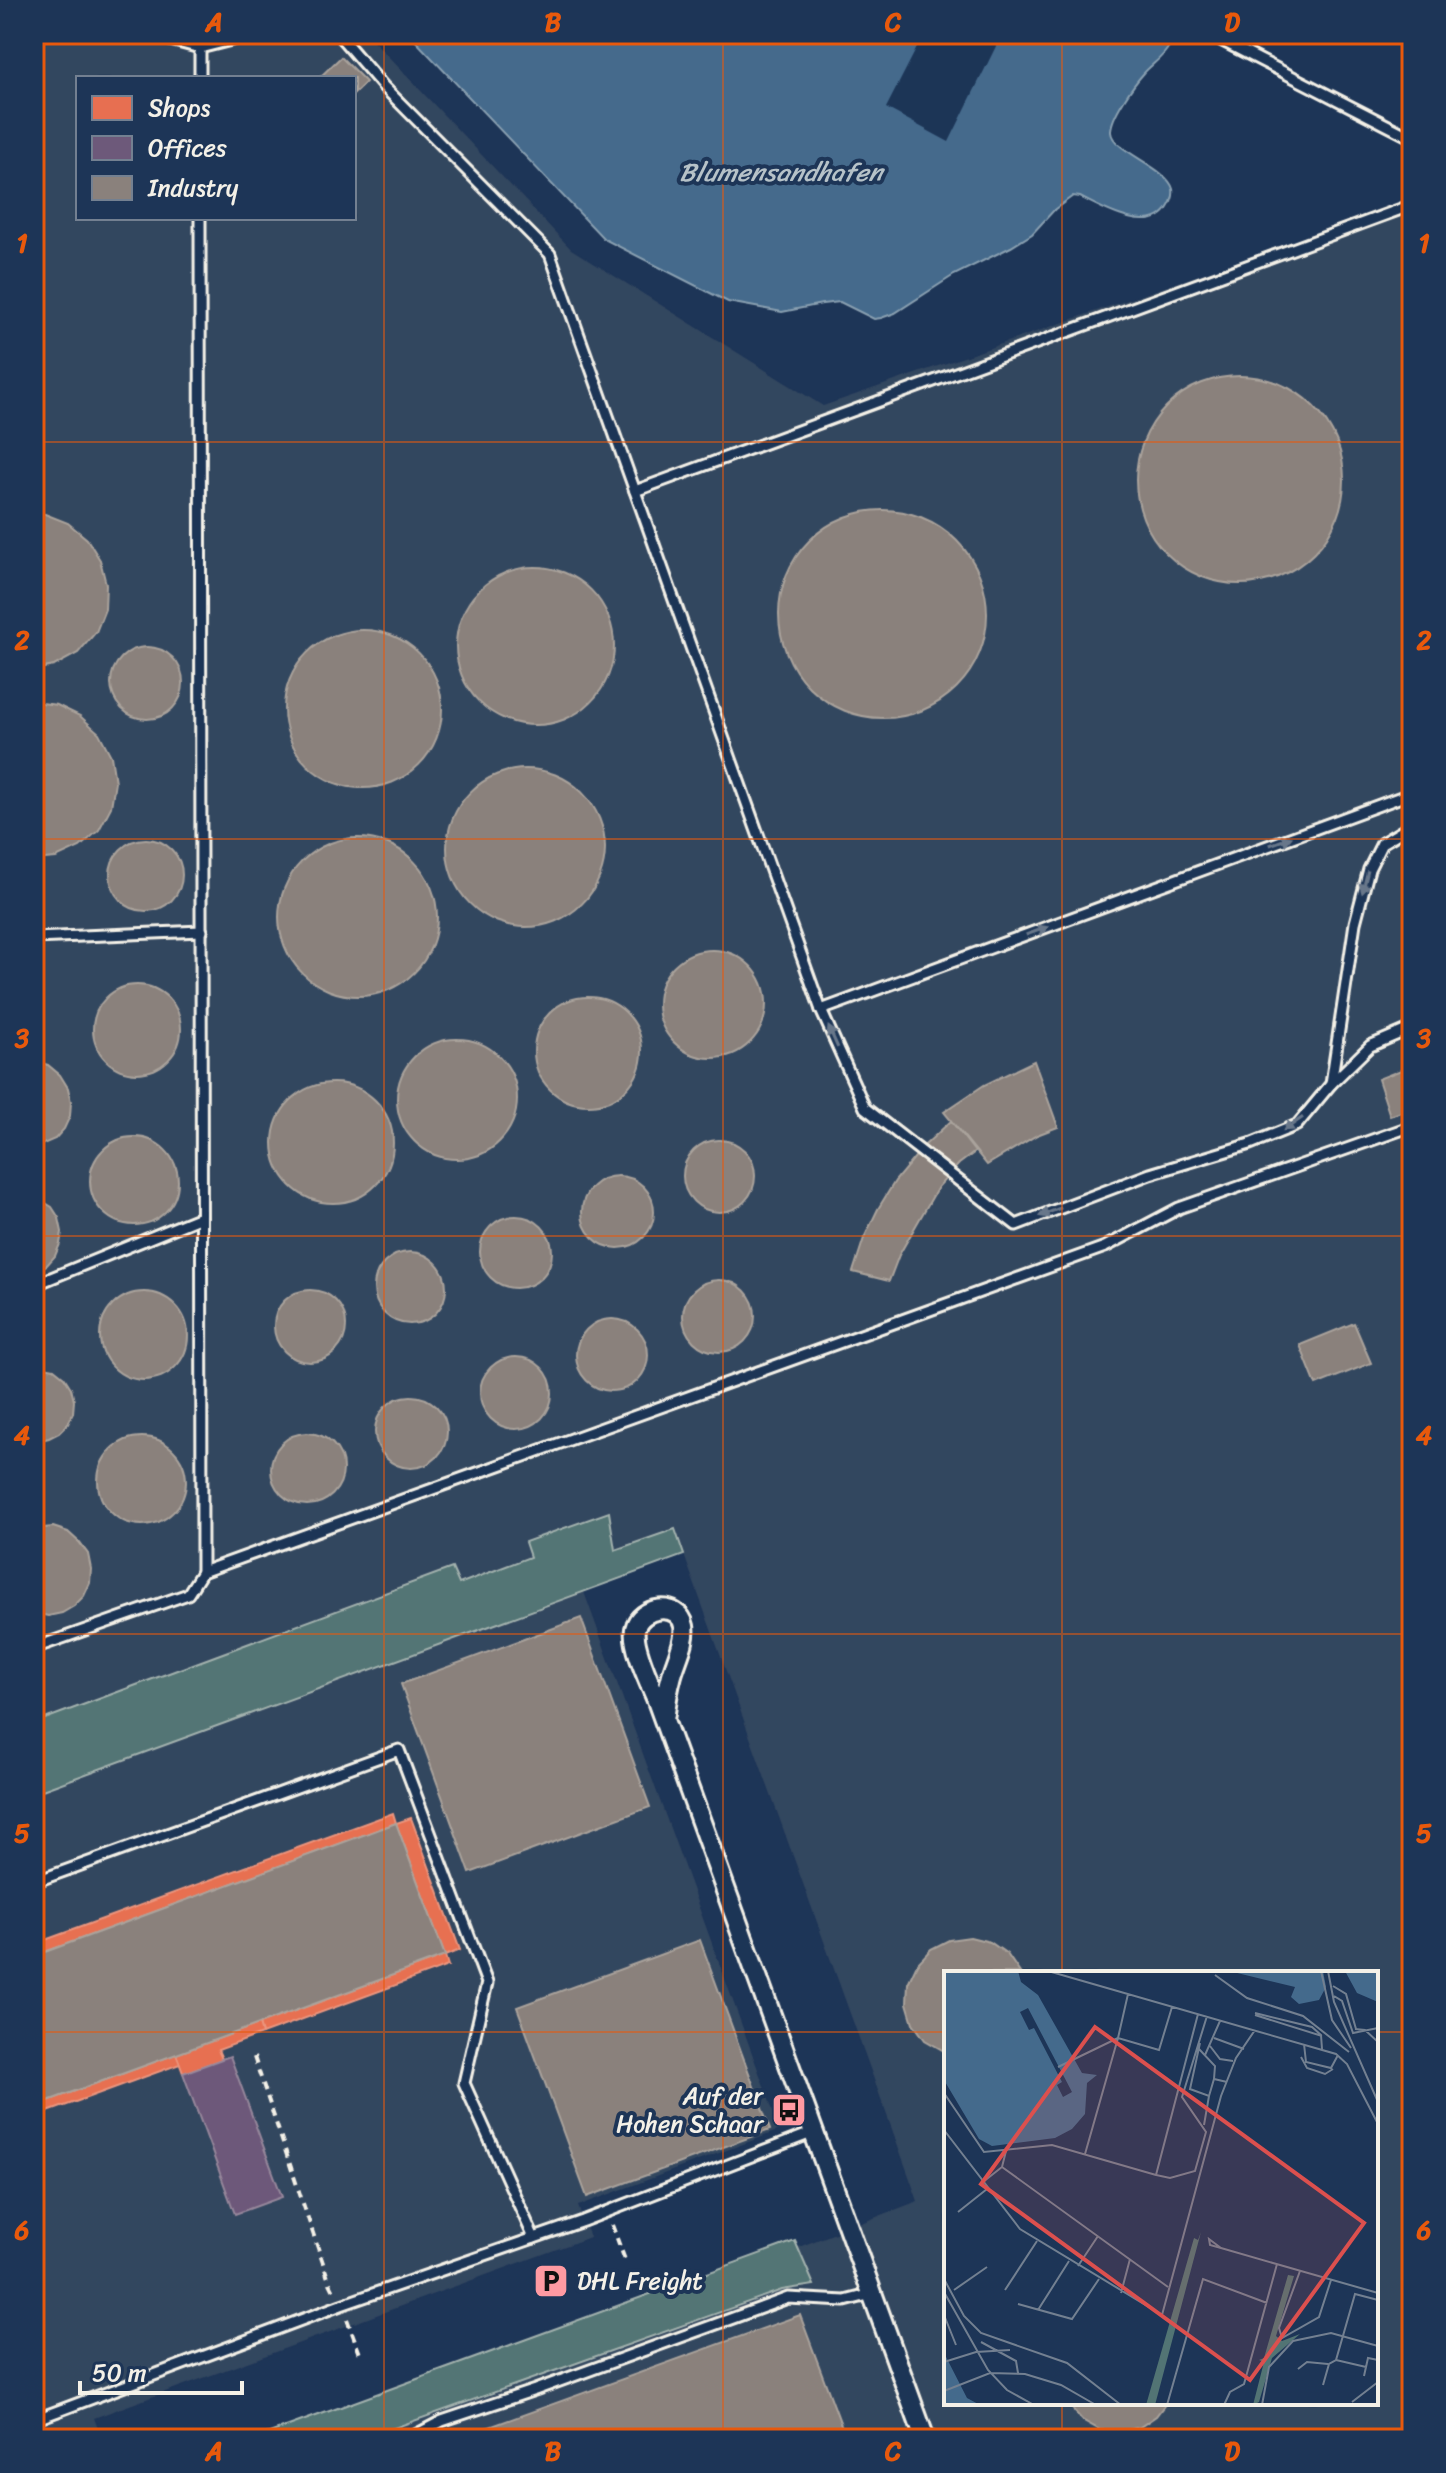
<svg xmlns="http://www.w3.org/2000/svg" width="1446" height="2473" font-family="Sriracha,sans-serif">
<rect width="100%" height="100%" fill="#1d3557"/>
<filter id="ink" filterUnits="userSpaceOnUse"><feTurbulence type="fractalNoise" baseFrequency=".0125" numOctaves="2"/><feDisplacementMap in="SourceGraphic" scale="16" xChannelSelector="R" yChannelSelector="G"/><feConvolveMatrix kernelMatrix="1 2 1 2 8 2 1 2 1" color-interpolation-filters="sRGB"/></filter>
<g filter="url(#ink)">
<g fill="#33465f" fill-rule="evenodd">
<path d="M34,34H367L571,249L823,406L1412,201V2439H307L314,2434L918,2201L675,1530L615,1550L609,1513L526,1542L530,1557L458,1584L453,1569L34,1723ZM78,78H354V218H78ZM946,1973H1376V2403H946Z"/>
<polygon points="584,1592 780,2130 578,2206 590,2237 94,2418 102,2439 34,2439 34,1793"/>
</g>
<g fill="#527474" stroke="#a3b2ae" stroke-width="2">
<polygon points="609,1512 615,1550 675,1529 684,1555 34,1793 34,1723 452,1568 459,1584 530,1557 525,1542"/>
<polygon points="795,2241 814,2285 782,2290 377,2434 374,2439 253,2439"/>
</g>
<path fill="#446a8c" stroke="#8aa0b1" stroke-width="2" d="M409,34H1172C1171,38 1171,42 1169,46C1165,56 1151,65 1144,73C1134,84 1110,117 1111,132C1112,151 1167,167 1173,189C1174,195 1172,201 1169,206C1152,237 1103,209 1080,197L1073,196L1055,209L1032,234L1011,247L954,275L895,313L881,318L874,319L840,302L822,304L782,312L728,302L604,239Z"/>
<polygon fill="#1d3557" points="924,34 956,34 968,40 972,34 1002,34 949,142 886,108"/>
<g fill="#e76f51" stroke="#eb967e" stroke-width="2">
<polygon points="393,1813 396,1823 34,1956 34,1944"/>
<polygon points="411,1818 460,1950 445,1956 396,1823"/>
<polygon points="445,1956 448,1966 262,2034 259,2024"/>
<polygon points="259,2024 262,2034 218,2050 222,2059 183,2073 176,2054"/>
<polygon points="176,2054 180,2064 34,2117 34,2106"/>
</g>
<polygon fill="#6d597a" stroke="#96879b" stroke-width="2" points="230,2056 282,2197 235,2214 183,2073"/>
<g fill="#8a817c" stroke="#aaa39c" stroke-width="2">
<polygon points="341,57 366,82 354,94 354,78 319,78"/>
<circle cx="1240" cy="480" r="104"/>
<circle cx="883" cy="614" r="104"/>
<polygon points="34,513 45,514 68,523 87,539 100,560 106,584 105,609 96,632 78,653 54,666 34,670"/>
<circle cx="535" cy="646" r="79"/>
<circle cx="363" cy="709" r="79"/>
<circle cx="147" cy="683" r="36"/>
<polygon points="34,702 57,705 80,716 99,733 111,756 115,782 111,807 99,830 80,847 56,858 34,860"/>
<circle cx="526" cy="848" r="79"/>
<circle cx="358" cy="917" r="79"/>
<circle cx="146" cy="875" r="36"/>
<circle cx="712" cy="1004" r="54"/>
<circle cx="137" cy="1029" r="44"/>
<circle cx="588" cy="1051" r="54"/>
<circle cx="457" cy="1099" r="60"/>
<polygon points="1412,1051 1412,1108 1390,1116 1378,1079 1409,1067 1404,1054"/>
<polygon points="34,1061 48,1065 60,1075 68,1088 71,1102 70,1116 64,1129 55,1139 34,1148"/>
<polygon points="1034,1061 1058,1127 1037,1135 987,1165 944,1112 984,1085"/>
<circle cx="333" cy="1143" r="60"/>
<polygon points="951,1121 975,1152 959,1164 938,1187 899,1255 889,1281 853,1272 864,1238 878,1209 895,1181 925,1145"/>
<circle cx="134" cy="1181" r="44"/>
<circle cx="719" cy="1176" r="36"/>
<circle cx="618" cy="1212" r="36"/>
<polygon points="34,1196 52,1207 59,1218 62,1232 60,1244 55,1256 47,1265 34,1271"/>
<circle cx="516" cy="1252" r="36"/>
<circle cx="410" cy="1288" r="36"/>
<circle cx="719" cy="1316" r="36"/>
<circle cx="310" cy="1326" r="36"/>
<circle cx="144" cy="1336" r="44"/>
<circle cx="612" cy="1355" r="36"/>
<polygon points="1354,1323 1371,1363 1316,1385 1300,1345"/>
<circle cx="516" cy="1393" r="36"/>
<polygon points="34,1365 54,1369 64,1377 71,1388 74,1401 73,1413 68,1424 59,1433 49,1438 37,1441 34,1440"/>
<circle cx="411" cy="1432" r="36"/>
<circle cx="307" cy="1469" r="36"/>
<circle cx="142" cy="1481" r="44"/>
<polygon points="53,1527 68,1532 79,1542 88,1554 91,1569 90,1583 84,1596 74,1606 62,1613 48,1616 34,1613 34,1529"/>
<polygon points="581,1618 650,1807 470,1873 401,1684"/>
<polygon points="396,1823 445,1956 34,2106 34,1956"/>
<polygon points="970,1937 990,1942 1007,1954 1020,1973 946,1973 946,2052 925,2040 913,2023 907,2003 908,1983 917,1964 931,1949 949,1940"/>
<polygon points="700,1940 770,2130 587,2197 517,2007"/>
<polygon points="800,2315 846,2438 860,2435 862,2439 456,2439"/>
<polygon points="1067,2403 1166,2403 1156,2416 1140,2427 1120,2432 1100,2430 1082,2420"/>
</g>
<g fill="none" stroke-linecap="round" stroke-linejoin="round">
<g stroke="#f4f1e8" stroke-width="15">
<g id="lane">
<polyline points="148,34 200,48 255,34"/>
<polyline points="338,34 383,86 550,254 821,1010"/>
<polyline points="1209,34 1412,138"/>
<polyline points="200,48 200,78"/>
<polyline points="200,218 202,1572"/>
<polyline points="635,491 1412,205"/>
<polyline points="1412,793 821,1010 865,1108 1016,1225 1150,1174 1250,1144 1297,1125 1331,1084 1355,923 1369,869 1382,843 1412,825"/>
<polyline points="34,938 202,931"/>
<polyline points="1331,1084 1370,1046 1412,1028"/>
<polyline points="34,1285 201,1217"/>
<polyline points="34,1648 188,1594 202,1572 1105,1247 1179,1208 1412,1126"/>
<polyline points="34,1882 399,1750 487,1983 464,2083 534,2238"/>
<polyline points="34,2420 341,2305 583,2221 814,2132"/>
<polyline points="408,2439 442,2421 535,2390 788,2298 845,2301 872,2294"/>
</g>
</g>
<g stroke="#f4f1e8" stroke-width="24">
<path id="street" d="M664,1720C666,1707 667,1692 671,1679C674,1664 687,1641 684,1626C679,1601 640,1606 635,1629C632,1646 649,1681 656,1698C745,1945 835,2192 925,2439"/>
</g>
<g stroke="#f4f1e8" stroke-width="4" stroke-dasharray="8 6" stroke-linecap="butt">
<polyline points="254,2057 329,2281 335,2293"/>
<polyline points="612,2225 625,2260"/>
<polyline points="347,2319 360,2354"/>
</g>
<use href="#lane" stroke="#1d3557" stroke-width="9"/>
<use href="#street" stroke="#1d3557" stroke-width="18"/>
</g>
<defs><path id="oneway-solid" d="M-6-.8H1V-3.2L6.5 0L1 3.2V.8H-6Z" transform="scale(2)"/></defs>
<g fill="#68778a">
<use href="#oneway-solid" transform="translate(1281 841) rotate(-20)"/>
<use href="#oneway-solid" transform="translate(1365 882) rotate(104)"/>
<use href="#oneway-solid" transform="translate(1037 931) rotate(-20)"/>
<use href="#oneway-solid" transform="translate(833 1037) rotate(-114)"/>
<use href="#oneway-solid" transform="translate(1293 1124) rotate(146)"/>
<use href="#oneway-solid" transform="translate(1050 1212) rotate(159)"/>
</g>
</g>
<path fill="none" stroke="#e8590c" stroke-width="2" stroke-opacity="0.55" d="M384,34V2439M723,34V2439M1062,34V1973M34,442H1412M34,839H1412M34,1236H1412M34,1634H1412M34,2032H946M1376,2032H1412M1062,2403V2439"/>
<defs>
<g id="bus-square" transform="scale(1.8)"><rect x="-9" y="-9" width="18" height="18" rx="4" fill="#ff9aa2" stroke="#1d3557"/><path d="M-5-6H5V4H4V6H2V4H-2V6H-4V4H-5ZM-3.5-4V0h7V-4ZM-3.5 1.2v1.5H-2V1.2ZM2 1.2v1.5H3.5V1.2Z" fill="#111"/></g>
<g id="parking-square" transform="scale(1.8)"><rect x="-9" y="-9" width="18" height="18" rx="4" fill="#ff9aa2" stroke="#1d3557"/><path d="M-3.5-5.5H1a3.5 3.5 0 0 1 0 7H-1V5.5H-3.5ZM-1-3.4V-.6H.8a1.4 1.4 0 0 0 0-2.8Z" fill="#111"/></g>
</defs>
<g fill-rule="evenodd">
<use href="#bus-square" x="789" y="2110"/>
<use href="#parking-square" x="551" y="2281"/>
</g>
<g text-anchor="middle" stroke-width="8" stroke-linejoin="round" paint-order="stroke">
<g font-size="24" fill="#f4f1e8" stroke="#1d3557" text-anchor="end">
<text x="763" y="2104">Auf der<tspan x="763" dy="28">Hohen Schaar</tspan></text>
<text x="577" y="2289" text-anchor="start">DHL Freight</text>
</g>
<g font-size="26" font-style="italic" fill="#b6c2c8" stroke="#1d3557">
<text x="781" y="181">Blumensandhafen</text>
</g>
</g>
<g transform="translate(944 1971)">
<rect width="434" height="434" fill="#1d3557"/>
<path d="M257,261L211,434H202L250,267L254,269ZM344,304L350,305L332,365L338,370L356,363L328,387L315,431L309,434L320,391L315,389L320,387Z" fill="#527474"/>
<path d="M0,0H74L77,11L94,24L138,102L153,104L143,112L141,143L128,158L111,167L48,175L35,168L0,109ZM285,0H379L382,16L375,29L355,33L347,26L351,16ZM401,0H434V31L413,22ZM0,382L23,427L36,434H0Z" fill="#446a8c"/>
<path d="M84,37L128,121L119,126L113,114L118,111L90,57L85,59L76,41Z" fill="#1d3557"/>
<path fill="none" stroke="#738091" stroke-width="2" d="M104,0L392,83L403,93L434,153M377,0L388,49L407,77M384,0L390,31L434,131M271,4L303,27L359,45L405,81M389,15L402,23L412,58M390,25L398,30L409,62L434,57M311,42L368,56L377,64L378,78M254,43L212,204L226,207L251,200L262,161L238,126L263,45M311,44L378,65M411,58L421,59L434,71M270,67L300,78M256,72L246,118L265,125L270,108L283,111M360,73L362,91L387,97L394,84M266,75L276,88L289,90M255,78L271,95L270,108M261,84L276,50M357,86L363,97L381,103L389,98M114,96L174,67L184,23M0,122L40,181L108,174L212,204M260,154L265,125M0,159L76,258L218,344L277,125L292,87L311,59M141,183L174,67L215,79L228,36M58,196L224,316M39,211L58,196L62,180M14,241L43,218M277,277L265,268L266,274L277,277L329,292L434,322M134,295L154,265M356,300L335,357L338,367L375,346L387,309M0,308L20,345L37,362L123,392L177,434M10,319L43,296M61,319L93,270M0,321L44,399L63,419L90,434M177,322L186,288M74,333L128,348L155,308M94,339L125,290M0,344L12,374M37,371L72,390L74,402M392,389L422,396M0,391L32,381L66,379M354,398L363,391L384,393M420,405L424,387L434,389M379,414L385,393L392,389L411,323L434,329M0,420L46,402L81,403L117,414L152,434M408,431L434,411M223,434L259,308L323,332M280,434L286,421L300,413L333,293M318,434L325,396L349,370L387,362L434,375"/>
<path fill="#dc504e" fill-opacity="0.15" stroke="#dc504e" stroke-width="4" d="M151,56L420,252L306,409L37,213Z"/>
<rect width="434" height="434" fill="none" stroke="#f4f1e8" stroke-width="4"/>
</g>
<rect width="1446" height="2473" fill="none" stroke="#1d3557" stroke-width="88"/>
<rect x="76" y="76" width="280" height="144" fill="#1d3557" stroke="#738091" stroke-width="2"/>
<rect x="92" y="96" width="40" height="24" fill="#e76f51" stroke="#738091" stroke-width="2"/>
<text x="148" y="116" font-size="24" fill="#f4f1e8">Shops</text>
<rect x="92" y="136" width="40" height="24" fill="#6d597a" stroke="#738091" stroke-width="2"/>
<text x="148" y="156" font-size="24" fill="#f4f1e8">Offices</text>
<rect x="92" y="176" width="40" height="24" fill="#8a817c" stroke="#738091" stroke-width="2"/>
<text x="148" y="196" font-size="24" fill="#f4f1e8">Industry</text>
<path d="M80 2381v12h162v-12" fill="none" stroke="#f4f1e8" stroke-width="4"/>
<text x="92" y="2381" font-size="24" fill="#f4f1e8" stroke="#1d3557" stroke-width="6" paint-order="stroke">50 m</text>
<rect x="44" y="44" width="1358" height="2385" fill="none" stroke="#e8590c" stroke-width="3"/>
<g font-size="26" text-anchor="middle" font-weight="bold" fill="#e8590c">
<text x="214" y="31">A</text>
<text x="553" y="31">B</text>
<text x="893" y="31">C</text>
<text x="1232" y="31">D</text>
<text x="22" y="252">1</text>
<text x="1424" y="252">1</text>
<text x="22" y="649">2</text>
<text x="1424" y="649">2</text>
<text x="22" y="1047">3</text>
<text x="1424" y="1047">3</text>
<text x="22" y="1444">4</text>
<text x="1424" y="1444">4</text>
<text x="22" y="1842">5</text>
<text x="1424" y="1842">5</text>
<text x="22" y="2239">6</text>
<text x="1424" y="2239">6</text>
<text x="214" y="2460">A</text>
<text x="553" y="2460">B</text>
<text x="893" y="2460">C</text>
<text x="1232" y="2460">D</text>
</g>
</svg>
